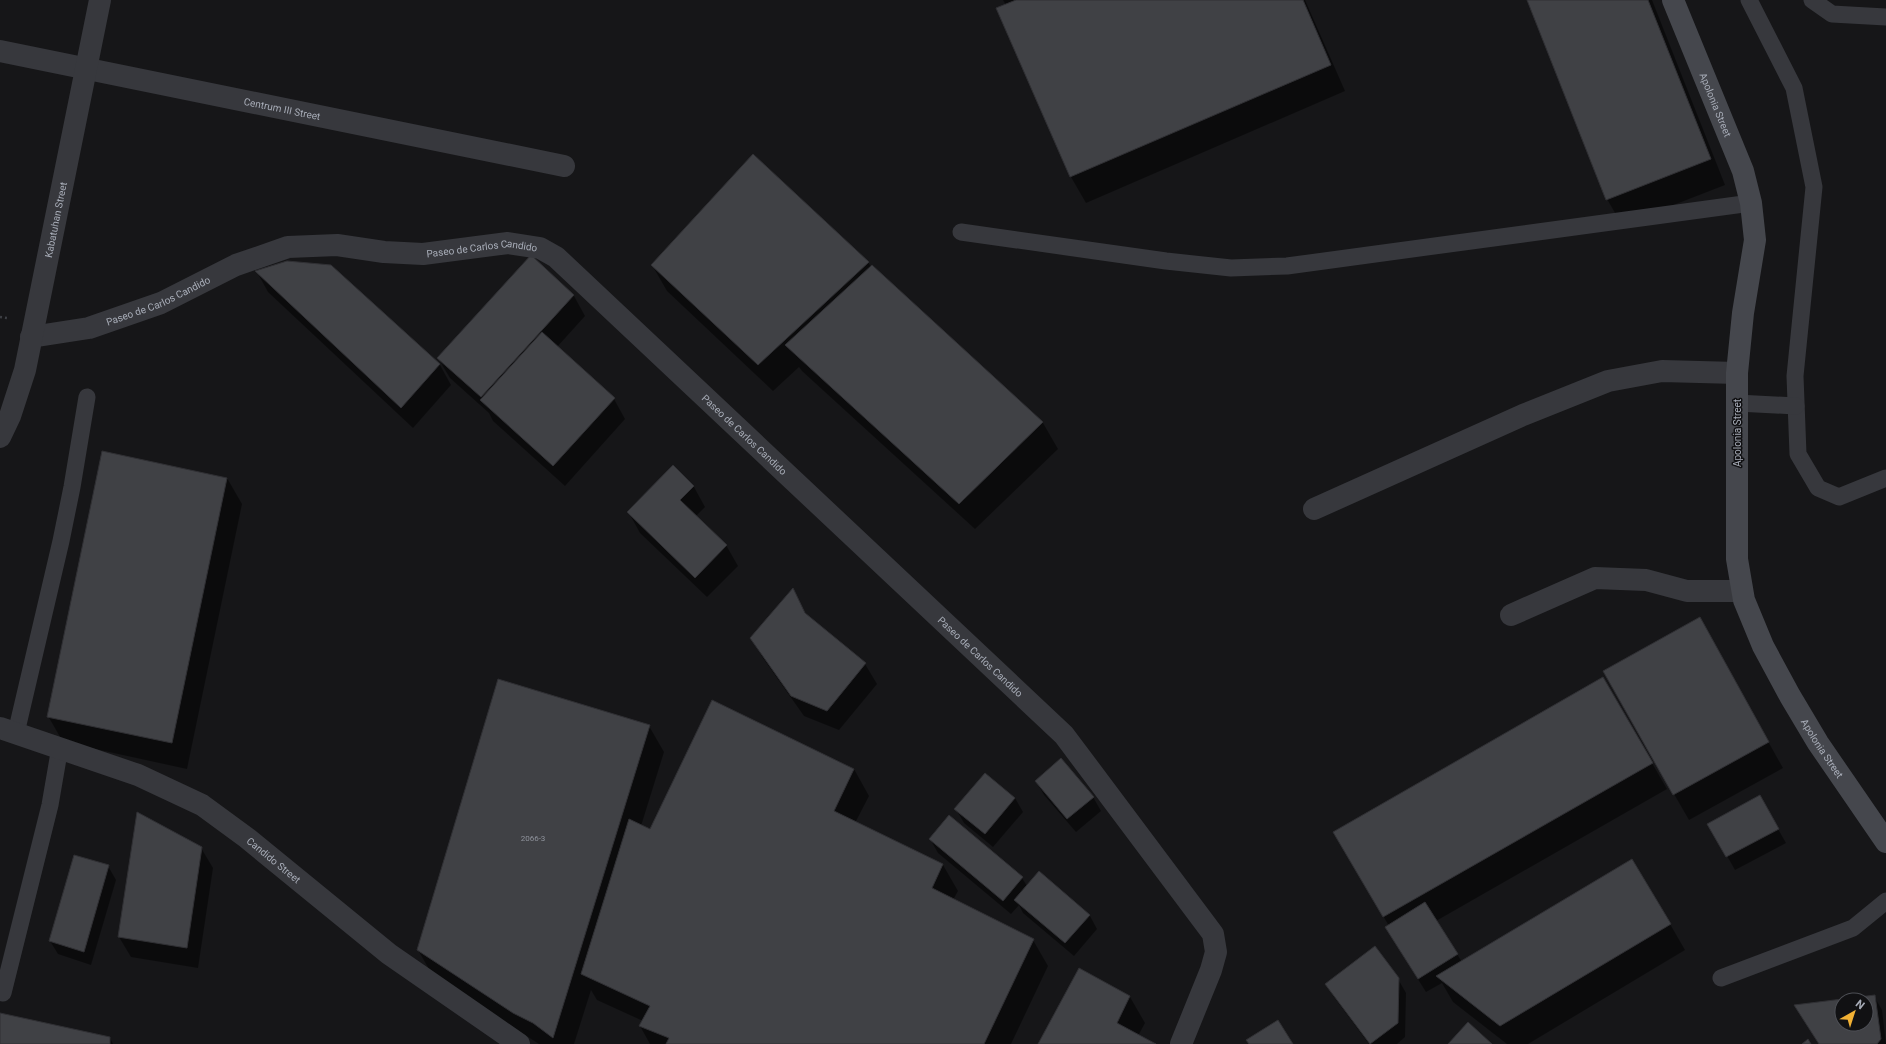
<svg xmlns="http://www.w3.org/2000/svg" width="1886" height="1044" font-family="Roboto,sans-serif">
<rect width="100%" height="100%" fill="#161618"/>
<g fill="#0007">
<polygon points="1003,0 1305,0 1345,91 1086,203 1071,177 998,9 1006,5"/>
<polygon points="1528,0 1652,0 1725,185 1622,225 1607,199"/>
<polygon points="531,257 574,296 585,316 557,347 614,399 625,419 565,486 493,421 489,413 450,378 438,358"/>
<polygon points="868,262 871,267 1043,423 1058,449 975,529 802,371 799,367 773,391 667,291 652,265"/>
<polygon points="330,266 440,365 451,385 413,428 268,292 257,272"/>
<polygon points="673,467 694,487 705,507 696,516 726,545 738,566 707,597 640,533 629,513"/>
<polygon points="227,478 242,504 187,769 63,742 48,716"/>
<polygon points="792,589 807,616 865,664 877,684 839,730 804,716 763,658 751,638"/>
<polygon points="1714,645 1783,768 1689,820 1674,794"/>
<polygon points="1603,678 1667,789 1436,921 1462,962 1670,924 1685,950 1528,1044 1507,1044 1453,1002 1442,983 1426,992 1394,941 1389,926 1334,832"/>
<polygon points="649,726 664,752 641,826 651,830 854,769 869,796 855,823 943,865 958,891 953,900 1033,940 1048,966 1011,1044 650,1044 640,1026 643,1021 597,1000 591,990 574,1044 539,1044 433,976 418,950"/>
<polygon points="1036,781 1093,797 1101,811 1076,832 1044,795"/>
<polygon points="1759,796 1786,843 1735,870 1709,824"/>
<polygon points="1015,798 1023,812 993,847 964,823 956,809"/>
<polygon points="930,839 1022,878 1027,886 1039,872 1090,916 1097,929 1074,956 1023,913 1019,905 1011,914 938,853"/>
<polygon points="201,848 213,868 198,968 131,957 119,937"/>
<polygon points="108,866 116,880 91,965 58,954 50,941"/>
<polygon points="1079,970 1130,997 1145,1023 1138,1036 1154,1044 1039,1044"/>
<polygon points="1398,979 1406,993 1405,1037 1397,1044 1369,1044 1334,997 1326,984"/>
<polygon points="1874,996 1882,1010 1886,1044 1819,1044 1796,1006 1842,1000 1842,1024 1866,1024 1866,1000 1844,1000"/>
<polygon points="0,1014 110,1038 113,1044 0,1044"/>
</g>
<g fill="#404145" stroke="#303034" fill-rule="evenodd">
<polygon points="1016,0 1303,0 1331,65 1070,177 996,8"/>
<polygon points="1527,0 1648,0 1711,159 1606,200"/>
<polygon points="753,154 869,262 758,365 651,265"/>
<polygon points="531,255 574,295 481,397 437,358"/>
<polygon points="287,261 331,265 440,364 401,408 255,271"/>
<polygon points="872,265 1043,422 959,504 785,345"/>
<polygon points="542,332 615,398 553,466 480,400"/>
<polygon points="102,451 227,478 172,743 47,717"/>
<polygon points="673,465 694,486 680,500 727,545 695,578 627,512"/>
<polygon points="793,588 805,613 866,663 827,711 791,696 750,638"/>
<polygon points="1700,617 1769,742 1673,795 1603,671"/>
<polygon points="1603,677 1653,763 1383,917 1333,832"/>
<polygon points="498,679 650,725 553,1038 533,1023 513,1013 417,950"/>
<polygon points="712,700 854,769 834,811 943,864 932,888 1034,939 984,1044 666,1044 669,1038 639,1026 650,1006 581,974 629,819 650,829"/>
<polygon points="1061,758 1094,797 1067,819 1035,781"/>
<polygon points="985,773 1015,798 985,834 954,809"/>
<polygon points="1760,795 1779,829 1726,857 1707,824"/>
<polygon points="137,812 202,847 187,948 118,937"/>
<polygon points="949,815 1023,877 1003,901 929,839"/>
<polygon points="74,855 109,865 84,952 49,941"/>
<polygon points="1632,859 1671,924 1500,1026 1436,976"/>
<polygon points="1039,871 1090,915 1065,943 1014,900"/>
<polygon points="1425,902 1458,954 1418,979 1385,927"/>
<polygon points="1375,946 1399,978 1398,1023 1370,1044 1325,984"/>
<polygon points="1079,968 1130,996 1117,1023 1156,1044 1038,1044"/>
<path d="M1875,995L1881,1039L1877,1044H1819L1794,1005ZM1842,1000H1866V1024H1842Z"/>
<polygon points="0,1013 110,1037 110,1044 0,1044"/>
<polygon points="1278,1020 1293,1044 1249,1044 1246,1040"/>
<polygon points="1468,1022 1492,1044 1448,1044"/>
<polygon points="1808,1039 1811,1044 1802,1044"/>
</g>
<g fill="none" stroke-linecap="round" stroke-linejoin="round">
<polyline stroke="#3d3f44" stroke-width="2.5" stroke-dasharray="2 3" stroke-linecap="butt" points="0,317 7,318"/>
<g stroke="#37383d" stroke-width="17">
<polyline points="1749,0 1794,88 1814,187 1795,376 1798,454 1818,488 1839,497 1886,478"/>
<polyline points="1812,0 1832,14 1886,17"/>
<polyline points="961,232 1166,261 1231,268 1287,266 1751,203"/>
<polyline points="1737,403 1796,406"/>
<polyline points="16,733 61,541 72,487 87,397"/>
<polyline points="1721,978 1853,928 1886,901"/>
<polyline points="3,993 50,805 60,747"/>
</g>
<g stroke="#37383d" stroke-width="22">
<path id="s1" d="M0,51L564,166"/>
<path id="s2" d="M31,337L89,328L161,303L236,265L288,247L337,245L384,252L423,254L508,243L540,248L556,257L1064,735L1213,934L1216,952L1211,970L1181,1044"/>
<path id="s3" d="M0,437L10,416L25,370L100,0"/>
<polyline points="1314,509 1523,415 1608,381 1662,371 1737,373"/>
<polyline points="1511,615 1595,578 1646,580 1687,591 1742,591"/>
<path id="s4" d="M0,728L138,775L202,805L247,838L389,954L519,1044"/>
</g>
<path stroke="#45474d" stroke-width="22" id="s5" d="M1673,0L1743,171L1751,203L1755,240L1743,313L1737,373V559L1744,600L1763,646L1790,696L1818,743L1886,842"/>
</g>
<g text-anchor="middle" stroke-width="3" stroke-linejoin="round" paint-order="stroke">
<g font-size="8" fill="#8e929b">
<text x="533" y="841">2066-3</text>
</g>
<g font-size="10" fill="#a8adb8" stroke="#111113">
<text dy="4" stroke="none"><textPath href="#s5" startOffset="113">Apolonia Street</textPath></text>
<text dy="4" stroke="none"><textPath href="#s1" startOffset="288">Centrum III Street</textPath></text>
<text dy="4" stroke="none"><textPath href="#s3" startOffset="225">Kabatuhan Street</textPath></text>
<text dy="4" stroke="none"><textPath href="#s2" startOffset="469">Paseo de Carlos Candido</textPath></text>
<text dy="4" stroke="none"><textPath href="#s2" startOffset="133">Paseo de Carlos Candido</textPath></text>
<text transform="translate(1737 433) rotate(-90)" y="4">Apolonia Street</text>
<text dy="4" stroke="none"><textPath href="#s2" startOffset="805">Paseo de Carlos Candido</textPath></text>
<text dy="4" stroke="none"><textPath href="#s2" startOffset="1129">Paseo de Carlos Candido</textPath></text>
<text dy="4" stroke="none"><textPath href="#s5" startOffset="785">Apolonia Street</textPath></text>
<text dy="4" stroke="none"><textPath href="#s4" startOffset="307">Candido Street</textPath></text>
</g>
</g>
<g transform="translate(1854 1012) rotate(39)"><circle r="19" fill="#111113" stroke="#4d4f55"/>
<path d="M0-3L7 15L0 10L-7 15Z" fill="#f2b134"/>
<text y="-6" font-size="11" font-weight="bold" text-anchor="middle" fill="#a8adb8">N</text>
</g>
</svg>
